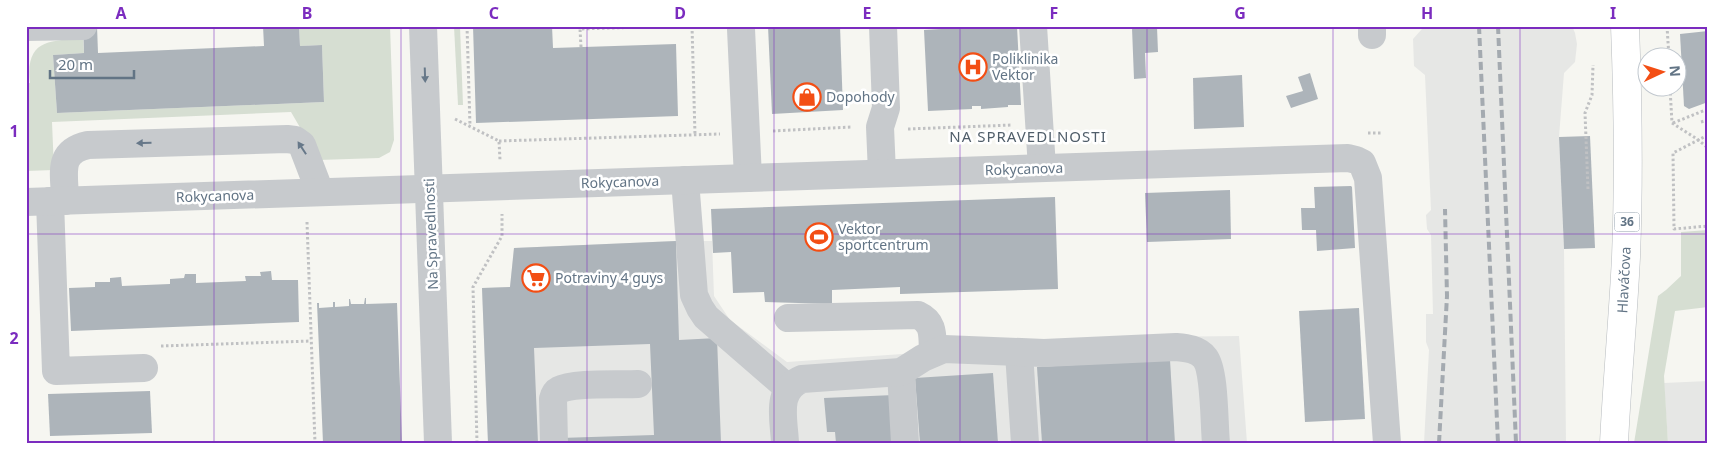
<svg xmlns="http://www.w3.org/2000/svg" width="1734" height="469" font-family="'Noto Sans',sans-serif">
<rect width="100%" height="100%" fill="#f6f6f1"/>
<g fill="#e6e7e5">
<polygon points="1422,26 1572,26 1575,33 1577,44 1575,62 1564,73 1559,137 1564,249 1566,443 1424,443 1429,350 1426,342 1426,314 1433,314 1431,235 1427,229 1426,215 1431,210 1425,75 1414,66 1413,39 1422,29"/>
<polygon points="676,241 712,241 714,296 730,320 787,362 1150,337 1239,336 1247,443 488,443 482,288 510,287 514,248"/>
<polygon points="1708,381 1708,443 1668,443 1664,383"/>
</g>
<g fill="#d6ded2">
<path d="M299,26H390L394,140L390,152L379,158L319,160L291,112L52,122L54,170L26,171V83H30C25,40 49,40 83,39L84,53L53,55L57,113L324,102L322,45L300,46Z"/>
<polygon points="454,26 460,26 463,105 458,105"/>
<polygon points="1708,230 1708,307 1675,311 1664,376 1668,443 1634,443 1658,296 1666,290 1681,276 1681,232"/>
</g>
<g fill="#adb4ba">
<polygon points="83,26 97,26 98,53 264,46 263,26 299,26 300,46 322,45 324,102 57,113 53,55 84,53"/>
<polygon points="473,26 552,26 553,48 676,44 678,116 476,123"/>
<polygon points="768,26 840,26 843,110 772,114"/>
<polygon points="941,26 1017,26 1021,105 1008,105 1008,107 981,109 981,106 972,106 972,109 928,111 924,30 941,29"/>
<polygon points="1157,27 1158,52 1145,53 1146,78 1134,79 1132,28"/>
<polygon points="1708,31 1708,102 1689,109 1684,106 1680,34"/>
<polygon points="1310,73 1318,99 1291,108 1286,96 1303,91 1298,77"/>
<polygon points="1242,75 1244,127 1194,129 1193,78"/>
<polygon points="1590,136 1595,248 1564,249 1559,137"/>
<polygon points="1351,186 1352,187 1355,248 1317,251 1316,230 1302,230 1301,208 1315,208 1314,187"/>
<polygon points="1230,190 1231,239 1147,242 1145,193"/>
<polygon points="1055,197 1058,289 900,294 900,287 832,290 832,304 765,302 764,292 733,293 731,252 713,253 711,209"/>
<polygon points="676,241 679,340 717,338 721,443 560,443 560,438 654,435 650,344 534,348 538,443 488,443 482,288 510,287 514,248"/>
<polygon points="271,271 272,280 298,280 299,322 71,331 69,288 95,287 95,282 110,282 110,278 121,277 122,286 170,284 170,279 184,278 185,274 196,274 196,283 246,281 245,276 261,276 260,272"/>
<polygon points="365,298 366,298 366,304 397,303 402,443 323,443 317,303 319,303 319,308 333,307 333,302 335,302 335,307 349,306 349,299 350,299 351,304 364,304"/>
<polygon points="1359,308 1365,419 1305,422 1299,311"/>
<polygon points="1170,360 1175,443 1042,443 1037,367"/>
<polygon points="993,373 998,443 920,443 915,378"/>
<polygon points="150,391 152,433 50,436 48,394"/>
<polygon points="894,395 897,443 836,443 835,432 827,432 824,398"/>
</g>
<g fill="none" stroke-linecap="round" stroke-linejoin="round">
<g stroke="#b7bbbf" stroke-width="29">
<path id="major" d="M1614,443C1617,381 1623,319 1626,257C1629,180 1628,103 1625,26"/>
</g>
<g stroke="#c0c1c3" stroke-width="3" stroke-dasharray="2.5 2.5" stroke-linecap="butt">
<polyline points="467,26 470,126"/>
<polyline points="692,26 695,135"/>
<polyline points="1667,26 1669,58"/>
<polyline points="581,47 580,29 672,26"/>
<polyline points="1670,88 1672,123"/>
<polyline points="455,119 499,141 500,160"/>
<polyline points="1701,122 1708,120"/>
<polyline points="1672,123 1697,139 1708,148"/>
<polyline points="1673,123 1708,109"/>
<polyline points="908,129 1012,125"/>
<polyline points="773,131 852,127"/>
<polyline points="1368,133 1383,133"/>
<polyline points="1708,135 1673,153 1674,229 1708,226"/>
<polyline points="499,141 720,134"/>
<polyline points="1588,189 1585,113 1592,95 1593,65"/>
<polyline points="307,222 315,443"/>
<polyline points="161,346 311,341"/>
<polyline points="477,443 473,287 502,236 502,214"/>
</g>
<g stroke="#c7cacd" stroke-width="28">
<polyline points="423,26 438,443"/>
<polyline points="1033,26 1042,168"/>
<polyline points="26,27 83,26"/>
<polyline points="741,29 748,178"/>
<polyline points="1372,35 1372,26"/>
<polyline points="882,173 880,127 886,108 883,26"/>
<polyline points="685,180 694,295 700,308 706,317 788,388"/>
<polyline points="50,201 56,371 144,368"/>
<path d="M65,201C65,174 56,152 88,145L287,139L295,140L302,145L320,192"/>
<polyline points="26,202 1348,158 1356,160 1362,163 1368,178 1387,443"/>
<path d="M788,318L918,315C935,323 932,336 933,353"/>
<polyline points="1019,353 1025,443"/>
<polyline points="901,372 905,443"/>
<path d="M554,443L553,399C554,395 555,392 559,390C573,382 620,385 638,384"/>
<path d="M785,443C784,419 775,390 802,379L901,372L923,358L944,349L1044,353L1176,347C1187,348 1198,349 1205,358C1215,371 1214,424 1216,443"/>
</g>
<use href="#major" stroke="#fff" stroke-width="28"/>
<g stroke="#a4aab0" stroke-width="4" stroke-dasharray="8 4" stroke-linecap="butt">
<polyline points="1479,26 1498,443"/>
<polyline points="1498,26 1516,443"/>
<polyline points="1439,443 1447,296 1445,209"/>
</g>
</g>
<defs><path id="oneway-solid" d="M-6-.8H1V-3.2L6.5 0L1 3.2V.8H-6Z" transform="scale(1.25)"/></defs>
<g fill="#677889">
<use href="#oneway-solid" transform="translate(425 75) rotate(88)"/>
<use href="#oneway-solid" transform="translate(144 143) rotate(178)"/>
<use href="#oneway-solid" transform="translate(302 148) rotate(-123)"/>
</g>
<path fill="none" stroke="#7b2cbf" stroke-width="1" stroke-opacity="0.55" d="M214,26V443M401,26V443M587,26V443M774,26V443M960,26V443M1147,26V443M1333,26V443M1520,26V443M26,234H1708"/>
<defs>
<g id="hospital-ring" transform="scale(1.4375)"><circle r="9.5" fill="#fff" stroke="#f34e14" stroke-width="1.5"/><path d="M-5-5h3v3.5h4V-5h3V5h-3V1.5h-4V5h-3Z" fill="#f34e14"/></g>
<g id="shop-ring" transform="scale(1.4375)"><circle r="9.5" fill="#fff" stroke="#f34e14" stroke-width="1.5"/><path d="M-5-2.5h2.3a2.7 3.5 0 0 1 5.4 0H5L5.5 6h-11ZM-1.5-2.5h3a1.5 2.3 0 0 0-3 0Z" fill="#f34e14"/></g>
<g id="stadium-ring" transform="scale(1.4375)"><circle r="9.5" fill="#fff" stroke="#f34e14" stroke-width="1.5"/><path d="M0-5a6.5 5 0 1 0 0 10a6.5 5 0 1 0 0-10ZM-3.5-1.8h7v3.6h-7Z" fill="#f34e14"/></g>
<g id="supermarket-ring" transform="scale(1.4375)"><circle r="9.5" fill="#fff" stroke="#f34e14" stroke-width="1.5"/><path d="M-6-5.5h2.5l.6 2H6L4.5 2H-2.5L-4.4-4H-6ZM-1.5 3.2a1.3 1.3 0 1 0 .1 0ZM3 3.2a1.3 1.3 0 1 0 .1 0Z" fill="#f34e14"/></g>
</defs>
<g fill-rule="evenodd">
<use href="#hospital-ring" x="973" y="67"/>
<use href="#shop-ring" x="807" y="97"/>
<use href="#stadium-ring" x="819" y="237"/>
<use href="#supermarket-ring" x="536" y="278"/>
</g>
<g text-anchor="middle" stroke-width="5" stroke-linejoin="round" paint-order="stroke">
<rect fill="#fff" stroke="#919eaa" stroke-width="1" x="1614.5" y="212.5" width="25" height="19" rx="4"/>
<g font-size="12" font-weight="bold" fill="#627485">
<text x="1627" y="226">36</text>
</g>
<g font-size="14" fill="#627485" stroke="#fff" text-anchor="start">
<text x="992" y="64">Poliklinika<tspan x="992" dy="16">Vektor</tspan></text>
<text x="826" y="102">Dopohody</text>
<text x="838" y="234">Vektor<tspan x="838" dy="16">sportcentrum</tspan></text>
<text x="555" y="283">Potraviny 4 guys</text>
</g>
<g font-size="14" fill="#627485" stroke="#fff">
<text transform="translate(1024 169) rotate(-2)" y="5">Rokycanova</text>
<text transform="translate(620 182) rotate(-2)" y="5">Rokycanova</text>
<text transform="translate(215 196) rotate(-2)" y="5">Rokycanova</text>
<text transform="translate(431 234) rotate(-92)" y="5">Na Spravedlnosti</text>
<text transform="translate(1624 280) rotate(-87)" y="5">Hlaváčova</text>
</g>
<g font-size="15" letter-spacing="1" fill="#505e6a" stroke="#fff">
<text x="1028" y="142">NA SPRAVEDLNOSTI</text>
</g>
</g>
<rect width="1734" height="469" fill="none" stroke="#ffffff" stroke-width="55"/>
<g transform="translate(1662 72) rotate(86)"><circle r="24" fill="#ffffff" stroke="#c0c7ce"/>
<path d="M0-4L9 19L0 12L-9 19Z" fill="#f34e14"/>
<text y="-8" font-size="14" font-weight="bold" text-anchor="middle" fill="#627485">N</text>
</g>
<path d="M50 70v8h84v-8" fill="none" stroke="#627485" stroke-width="2.5"/>
<text x="58" y="70" font-size="15" fill="#627485" stroke="#ffffff" stroke-width="4" paint-order="stroke">20 m</text>
<rect x="28" y="28" width="1678" height="414" fill="none" stroke="#7b2cbf" stroke-width="2"/>
<g font-size="16" text-anchor="middle" font-weight="bold" fill="#7b2cbf">
<text x="121" y="19">A</text>
<text x="307" y="19">B</text>
<text x="494" y="19">C</text>
<text x="680" y="19">D</text>
<text x="867" y="19">E</text>
<text x="1054" y="19">F</text>
<text x="1240" y="19">G</text>
<text x="1427" y="19">H</text>
<text x="1613" y="19">I</text>
<text x="14" y="137">1</text>
<text x="14" y="344">2</text>
</g>
</svg>
